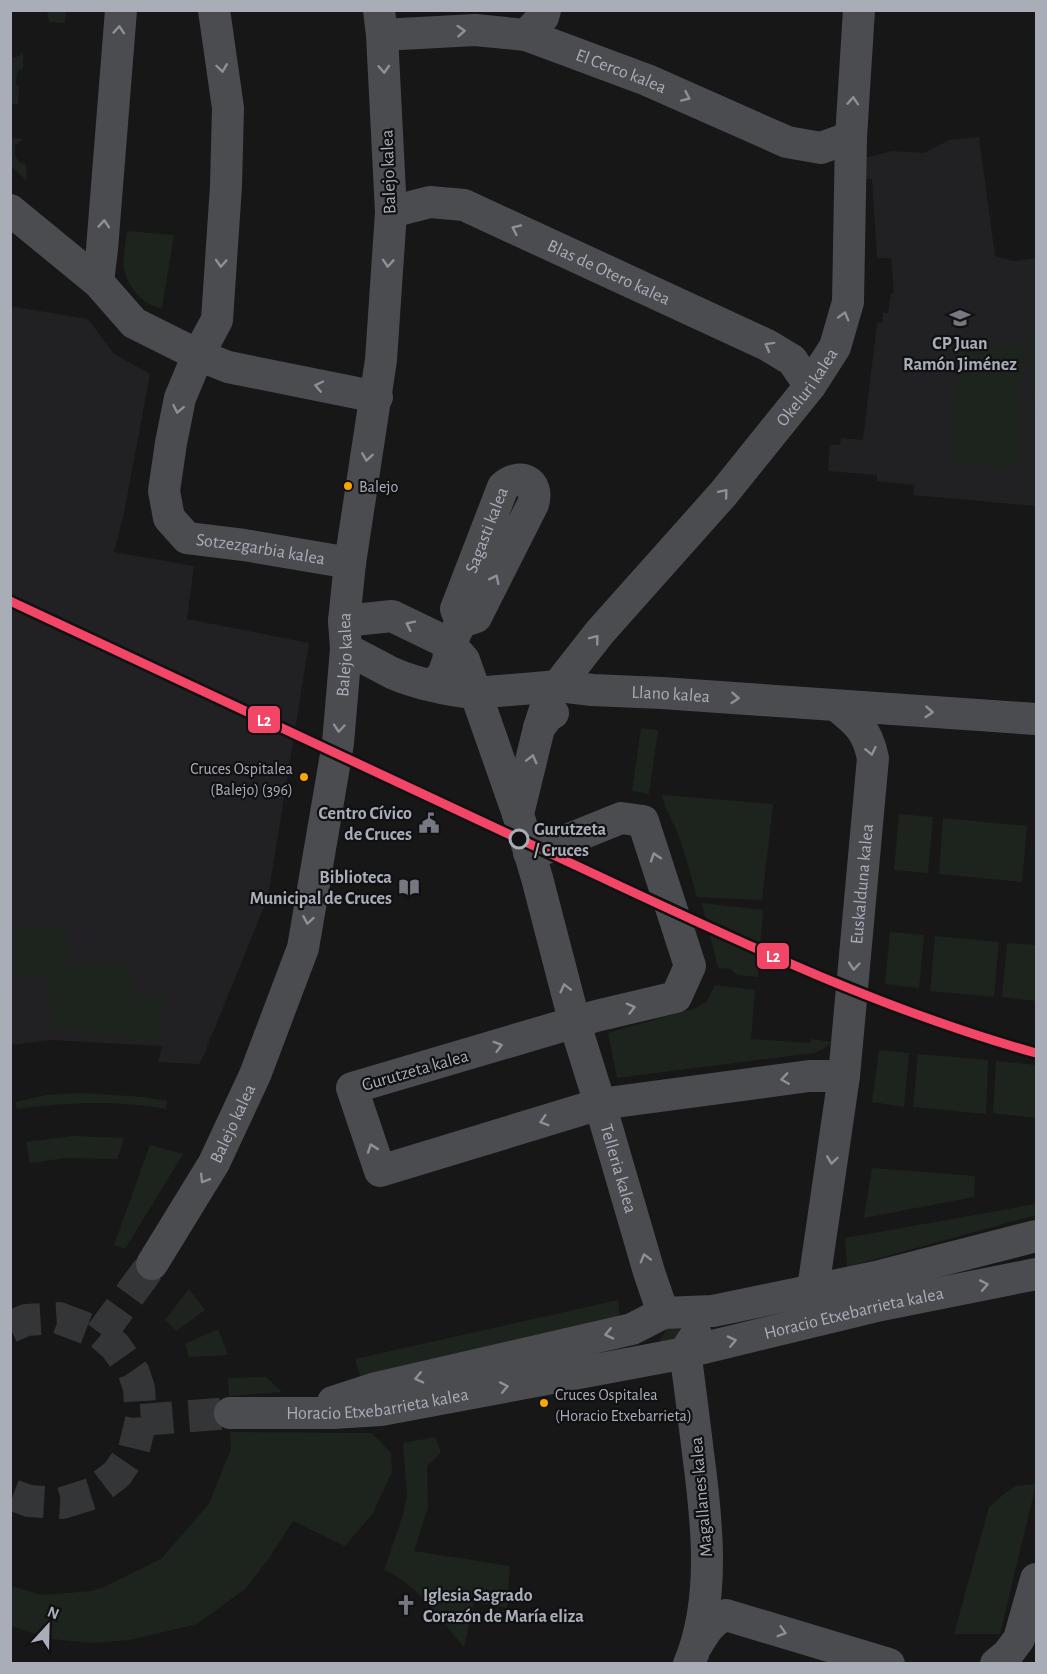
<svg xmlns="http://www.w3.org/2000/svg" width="1047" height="1674" font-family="'Alegreya Sans',sans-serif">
<rect width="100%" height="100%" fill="#171717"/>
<g fill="#212123">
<polygon points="979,137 995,256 1014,261 1036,258 1036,506 913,495 914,485 877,481 877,475 828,471 830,445 840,445 841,438 863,440 877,323 882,323 883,313 888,313 891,293 894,292 891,258 877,258 872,179 865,179 864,158 892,151 924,153 949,140"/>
<polygon points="10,306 88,319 114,354 150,374 124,513 114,552 194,566 187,619 309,643 268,897 200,1064 158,1062 162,1046 51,1040 11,1045"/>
</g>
<g fill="#1d241e">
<polygon points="47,11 66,11 65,23 49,22"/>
<polygon points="23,52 23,69 19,70 16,77 16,84 19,86 18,104 11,104 11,58 19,56"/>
<polygon points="11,138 24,139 15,145 15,155 19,162 26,164 27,181 11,166"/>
<path d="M127,231L174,235L162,308C143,306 128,287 124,269C122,258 126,242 127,231Z"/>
<polygon points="1036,338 1036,426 1027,339"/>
<polygon points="960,343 1023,346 1016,468 953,464"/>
<polygon points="641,728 658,730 649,794 632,791"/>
<path d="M662,795L773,804L762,900L697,897C691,876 685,854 678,834C673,820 664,809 662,795Z"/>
<polygon points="899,814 933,817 928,873 894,870"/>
<polygon points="943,818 1027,826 1022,882 939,874"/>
<polygon points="702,903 763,910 758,977 737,975 731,969 718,968"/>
<path d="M20,926L66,928L68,963L130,965L131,990C144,1002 157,1002 164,984L159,1037L150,1043L51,1026L48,976L11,978V929Z"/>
<polygon points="890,932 924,935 919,988 885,984"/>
<polygon points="935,936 999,942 994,997 930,991"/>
<polygon points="1007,943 1036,945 1036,1001 1002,997"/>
<polygon points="715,985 755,990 751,1039 810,1043 811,1039 832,1042 823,1049 814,1053 617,1078 608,1033 696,1008 707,1001"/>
<polygon points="879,1050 909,1053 904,1107 872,1102"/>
<polygon points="918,1054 988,1060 986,1114 913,1107"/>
<polygon points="996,1061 1036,1065 1036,1118 993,1113"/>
<path d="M82,1093L144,1097L167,1101L166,1109C115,1100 69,1102 17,1109L15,1102L46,1095Z"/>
<polygon points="73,1136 124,1138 117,1159 66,1158 30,1163 26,1142"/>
<polygon points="150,1145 183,1154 125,1249 114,1245"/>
<polygon points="872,1168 975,1176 974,1197 864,1218"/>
<polygon points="1036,1204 1036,1215 847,1267 845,1238"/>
<polygon points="189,1289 205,1310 176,1331 165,1320"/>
<polygon points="618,1300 620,1321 362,1382 355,1359"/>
<polygon points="703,1316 685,1335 654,1348 663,1336 667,1327"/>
<polygon points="218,1329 228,1355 189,1357 185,1344"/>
<polygon points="266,1377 282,1392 229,1396 228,1378"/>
<polygon points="230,1432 372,1433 391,1453 392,1472 373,1513 345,1546 293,1521 269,1558 245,1589 197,1624 130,1640 92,1643 52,1639 11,1626 11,1586 42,1595 91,1591 104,1587 161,1559 209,1504 231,1449"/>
<path d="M435,1437L441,1452L427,1466L428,1507L414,1551L510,1566L507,1608L474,1602L464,1647C440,1619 418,1584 384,1570L403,1515L407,1495L403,1443Z"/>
<polygon points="1036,1484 1000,1634 954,1634 989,1507 1004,1494 1016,1486"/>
</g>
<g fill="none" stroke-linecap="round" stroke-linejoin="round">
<g stroke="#343537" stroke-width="32" stroke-dasharray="32 16" stroke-linecap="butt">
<polyline points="10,1327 26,1320 59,1318 101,1334 115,1346 134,1373 139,1388 141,1420 134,1449 117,1474 91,1494 62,1503 29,1501 10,1494"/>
<polyline points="101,1334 152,1264"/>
<polyline points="141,1420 230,1413"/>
</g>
<g stroke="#4b4c50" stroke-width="32">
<path id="s1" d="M214,10L228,108L226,186L217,320L198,355L180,398L171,443L164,491L169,518L187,538L244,545L350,563"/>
<path id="s2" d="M382,35L475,30L526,35L647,80L787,142L821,148L851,137"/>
<polyline points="526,35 543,17 545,10"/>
<polyline points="10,210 98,282 134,323 198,355 228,367 377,397"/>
<path id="s3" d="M391,212L430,202L464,205L767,345L792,360L810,386"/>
<polyline points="98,282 102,249 121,10"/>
<polyline points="344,621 392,616 450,644 464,660 518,814"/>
<path id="s4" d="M346,649C362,657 377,665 392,673C415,683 449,691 474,693L559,686L592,690L662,693L1036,719"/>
<path id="s5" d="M432,685L443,675L448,661L450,644L461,622L456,609L503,487C520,472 540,481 533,504L476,617L461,622"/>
<path id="s6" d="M553,713L548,716L539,728L518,814L537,878L575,1024L600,1104L649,1272L663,1313"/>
<path id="s7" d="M539,728L549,697L600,632L723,494L810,386L835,347L848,302L851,137L859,10"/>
<polyline points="529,853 547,848 621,818 643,821 690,966 676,997 596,1016 352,1088 380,1171 600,1104 809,1076 844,1076"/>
<path id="s8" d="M152,1264L214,1163L255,1075L303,948L338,743L346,649L344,621L350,563L381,360L391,212L382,35L379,10"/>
<path id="s9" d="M813,1289L844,1076L873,758C867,730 858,723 837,706"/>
<polyline points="333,1402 376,1388 632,1329 663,1313 713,1311 876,1277 1036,1236"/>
<path id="s10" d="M230,1413H333L381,1410L675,1355L881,1305L1036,1274"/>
<path d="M697,1645C705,1632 711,1621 726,1615L889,1664"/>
<path d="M689,1664C716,1600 707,1520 698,1453C694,1420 690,1386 685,1352L696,1335"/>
<polyline points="996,1664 1007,1655 1019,1639 1036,1579"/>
</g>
<g stroke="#111113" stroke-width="14">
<path id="metro-1" d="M10,601C194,687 378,773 562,859C717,931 871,1007 1036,1053"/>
</g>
<use href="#metro-1" stroke="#f34667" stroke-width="9"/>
</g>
<defs><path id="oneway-chevron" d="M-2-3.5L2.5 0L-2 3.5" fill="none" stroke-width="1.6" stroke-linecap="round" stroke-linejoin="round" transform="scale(1.5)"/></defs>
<g stroke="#8c9099">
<use href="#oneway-chevron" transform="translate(119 30) rotate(-86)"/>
<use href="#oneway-chevron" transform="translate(461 31) rotate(-4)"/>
<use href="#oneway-chevron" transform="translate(222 68) rotate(82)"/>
<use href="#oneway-chevron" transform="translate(384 69) rotate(87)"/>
<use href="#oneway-chevron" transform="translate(686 97) rotate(24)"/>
<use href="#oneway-chevron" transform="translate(853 101) rotate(-86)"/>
<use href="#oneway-chevron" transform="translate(104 224) rotate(-86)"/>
<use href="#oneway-chevron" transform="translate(516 229) rotate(-155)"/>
<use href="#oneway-chevron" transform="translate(221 263) rotate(94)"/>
<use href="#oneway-chevron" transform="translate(388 263) rotate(94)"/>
<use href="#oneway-chevron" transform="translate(844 316) rotate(-74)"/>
<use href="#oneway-chevron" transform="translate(769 346) rotate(-151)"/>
<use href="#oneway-chevron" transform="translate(319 386) rotate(-168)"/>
<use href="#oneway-chevron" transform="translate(178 409) rotate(101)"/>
<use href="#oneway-chevron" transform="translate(367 457) rotate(99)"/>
<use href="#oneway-chevron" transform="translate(724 493) rotate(-50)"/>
<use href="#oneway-chevron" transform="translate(495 579) rotate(-63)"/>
<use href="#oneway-chevron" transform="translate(410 625) rotate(-154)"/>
<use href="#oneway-chevron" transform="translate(595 639) rotate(-52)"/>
<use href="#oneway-chevron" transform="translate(735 698) rotate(4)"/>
<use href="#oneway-chevron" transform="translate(929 712) rotate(4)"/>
<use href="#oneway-chevron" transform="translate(339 728) rotate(95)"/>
<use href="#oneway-chevron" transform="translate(871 751) rotate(78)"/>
<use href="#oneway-chevron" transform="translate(532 759) rotate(-76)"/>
<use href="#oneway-chevron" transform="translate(655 857) rotate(-108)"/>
<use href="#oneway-chevron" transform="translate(308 920) rotate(100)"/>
<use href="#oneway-chevron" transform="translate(854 966) rotate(95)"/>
<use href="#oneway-chevron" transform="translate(565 988) rotate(-104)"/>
<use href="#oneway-chevron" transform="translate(631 1008) rotate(-14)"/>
<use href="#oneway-chevron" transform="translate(498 1046) rotate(-16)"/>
<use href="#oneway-chevron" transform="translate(785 1079) rotate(172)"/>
<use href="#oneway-chevron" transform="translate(544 1121) rotate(163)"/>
<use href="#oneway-chevron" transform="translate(372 1148) rotate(-109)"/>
<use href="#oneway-chevron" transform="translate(832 1160) rotate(98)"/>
<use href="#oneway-chevron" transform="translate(204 1179) rotate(122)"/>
<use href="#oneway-chevron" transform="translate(645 1258) rotate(-106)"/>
<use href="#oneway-chevron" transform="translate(984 1285) rotate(-11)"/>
<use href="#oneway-chevron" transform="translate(609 1334) rotate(167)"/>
<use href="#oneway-chevron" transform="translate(732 1341) rotate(-13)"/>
<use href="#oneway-chevron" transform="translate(419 1378) rotate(167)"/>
<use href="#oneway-chevron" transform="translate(504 1387) rotate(-11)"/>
<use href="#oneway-chevron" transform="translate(782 1632) rotate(17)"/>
</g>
<defs>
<g id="school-bare" transform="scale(1.62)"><path d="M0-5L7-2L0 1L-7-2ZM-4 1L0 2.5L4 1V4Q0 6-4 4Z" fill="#757880" stroke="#111113" stroke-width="2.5" paint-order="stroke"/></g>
<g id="civic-bare" transform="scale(1.62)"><path d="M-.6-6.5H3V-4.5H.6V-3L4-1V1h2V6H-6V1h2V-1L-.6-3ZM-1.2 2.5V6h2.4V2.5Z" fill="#757880" stroke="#111113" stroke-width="2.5" paint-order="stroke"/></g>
<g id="library-bare" transform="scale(1.62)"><path d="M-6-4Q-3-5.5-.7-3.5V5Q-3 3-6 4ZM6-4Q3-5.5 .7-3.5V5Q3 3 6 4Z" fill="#757880" stroke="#111113" stroke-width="2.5" paint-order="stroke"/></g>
<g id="church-bare" transform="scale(1.62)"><path d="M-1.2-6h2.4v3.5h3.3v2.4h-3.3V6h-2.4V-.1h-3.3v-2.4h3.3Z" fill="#757880" stroke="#111113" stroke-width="2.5" paint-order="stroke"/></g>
</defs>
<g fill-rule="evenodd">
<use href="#school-bare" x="960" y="318"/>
<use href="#civic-bare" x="429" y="823"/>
<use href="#library-bare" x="409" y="887"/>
<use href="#church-bare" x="406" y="1605"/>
</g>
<g fill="#f7a600" stroke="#111113" stroke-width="2">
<circle cx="348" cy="486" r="5"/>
<circle cx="304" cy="777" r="5"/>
<circle cx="544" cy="1403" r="5"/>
</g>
<circle fill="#111113" stroke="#a8adb8" stroke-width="3" cx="519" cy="839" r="9"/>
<g text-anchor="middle" stroke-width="4.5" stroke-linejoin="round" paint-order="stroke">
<g font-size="16" fill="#a8adb8" stroke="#111113" text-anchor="start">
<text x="359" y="492">Balejo</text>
<text x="293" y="774" text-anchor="end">Cruces Ospitalea<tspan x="293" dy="21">(Balejo) (396)</tspan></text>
<text x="555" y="1400">Cruces Ospitalea<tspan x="555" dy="21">(Horacio Etxebarrieta)</tspan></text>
</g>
<g font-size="18" fill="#a8adb8" stroke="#111113">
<text dy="6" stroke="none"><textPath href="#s2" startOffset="246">El Cerco kalea</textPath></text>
<text transform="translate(388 172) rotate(-92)" y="6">Balejo kalea</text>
<text dy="6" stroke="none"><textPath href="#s3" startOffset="234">Blas de Otero kalea</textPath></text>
<text dy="6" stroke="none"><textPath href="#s7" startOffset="436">Okeluri kalea</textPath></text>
<text dy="6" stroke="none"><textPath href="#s5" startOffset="170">Sagasti kalea</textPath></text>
<text dy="6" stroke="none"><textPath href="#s1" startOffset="621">Sotzezgarbia kalea</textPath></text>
<text dy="6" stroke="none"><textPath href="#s8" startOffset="648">Balejo kalea</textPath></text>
<text dy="6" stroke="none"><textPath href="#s4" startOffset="334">Llano kalea</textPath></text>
<text dy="6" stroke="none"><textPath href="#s9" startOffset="408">Euskalduna kalea</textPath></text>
<text transform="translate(415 1070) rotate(-16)" y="6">Gurutzeta kalea</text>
<text dy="6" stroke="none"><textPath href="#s8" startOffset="162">Balejo kalea</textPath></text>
<text dy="6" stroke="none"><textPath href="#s6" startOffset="478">Telleria kalea</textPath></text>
<text dy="6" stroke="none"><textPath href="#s10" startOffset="634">Horacio Etxebarrieta kalea</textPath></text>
<text dy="6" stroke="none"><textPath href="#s10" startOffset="148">Horacio Etxebarrieta kalea</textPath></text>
<text transform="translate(701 1497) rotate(-95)" y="6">Magallanes kalea</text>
</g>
<g font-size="18" font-weight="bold" fill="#a8adb8" stroke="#111113" text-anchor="end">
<text x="960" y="349" text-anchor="middle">CP Juan<tspan x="960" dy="21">Ramón Jiménez</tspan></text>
<text x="412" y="819">Centro Cívico<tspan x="412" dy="21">de Cruces</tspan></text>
<text x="392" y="883">Biblioteca<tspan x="392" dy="21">Municipal de Cruces</tspan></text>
<text x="423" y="1601" text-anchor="start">Iglesia Sagrado<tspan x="423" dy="21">Corazón de María eliza</tspan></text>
</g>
<g font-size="18" font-weight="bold" fill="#a8adb8" stroke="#111113" text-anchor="start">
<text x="534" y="835">Gurutzeta<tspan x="534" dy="21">/ Cruces</tspan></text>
</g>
</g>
<g stroke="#111113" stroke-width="2">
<rect x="247" y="705" width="34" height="29" rx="6" fill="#f34667"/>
<rect x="756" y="942" width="34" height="28" rx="6" fill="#f34667"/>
</g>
<g font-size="16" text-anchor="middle" font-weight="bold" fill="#fff">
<text x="264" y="726">L2</text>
<text x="773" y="962">L2</text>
</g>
<rect width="1047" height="1674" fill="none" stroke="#a8adb8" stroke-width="24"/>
<g transform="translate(48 1626) rotate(22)" stroke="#111113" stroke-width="4.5" paint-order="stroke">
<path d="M0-4.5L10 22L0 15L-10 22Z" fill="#a8adb8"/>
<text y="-9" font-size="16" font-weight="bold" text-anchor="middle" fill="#a8adb8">N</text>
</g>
</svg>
